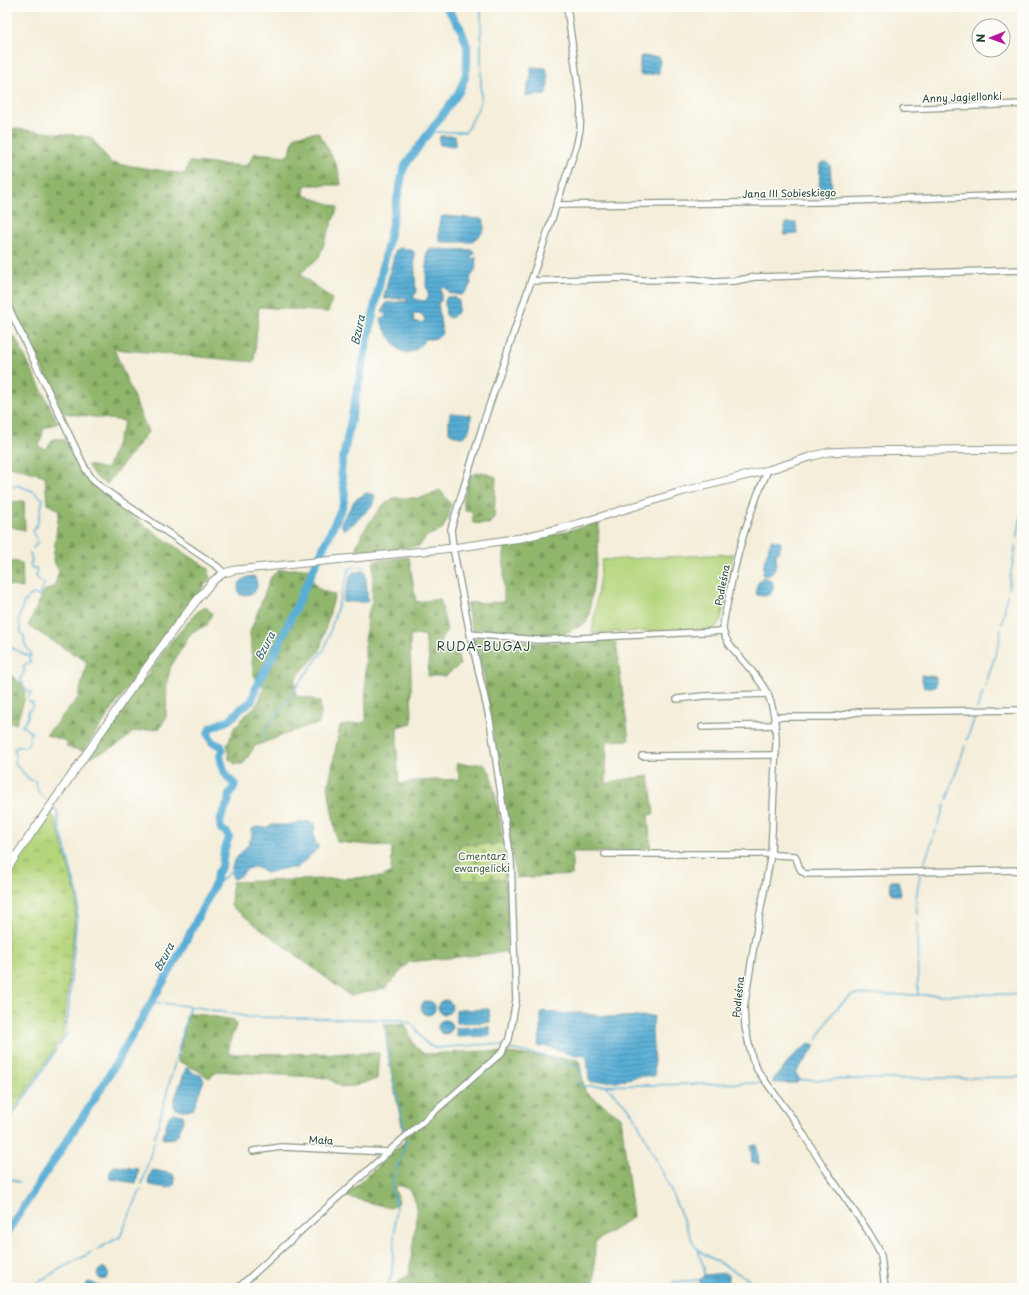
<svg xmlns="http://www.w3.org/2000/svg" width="1029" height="1295" font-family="'Playpen Sans',sans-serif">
<defs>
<pattern id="grass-tufts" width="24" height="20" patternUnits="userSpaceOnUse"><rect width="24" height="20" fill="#b5d57c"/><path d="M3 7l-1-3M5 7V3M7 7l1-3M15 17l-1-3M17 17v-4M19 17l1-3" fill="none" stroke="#93ae66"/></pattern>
<pattern id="forest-firs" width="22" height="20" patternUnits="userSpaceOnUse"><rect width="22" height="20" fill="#90b66c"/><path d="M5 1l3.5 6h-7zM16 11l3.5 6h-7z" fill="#75955a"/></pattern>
<pattern id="cemetery-stones" width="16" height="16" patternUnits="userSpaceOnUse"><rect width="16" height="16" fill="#b5d57c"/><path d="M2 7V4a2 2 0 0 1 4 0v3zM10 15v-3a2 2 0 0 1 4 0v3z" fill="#93ae66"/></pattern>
<pattern id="water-rules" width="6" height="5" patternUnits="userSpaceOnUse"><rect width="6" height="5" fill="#59aed5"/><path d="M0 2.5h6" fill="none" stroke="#498fae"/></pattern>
</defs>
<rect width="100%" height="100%" fill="#fdfcf7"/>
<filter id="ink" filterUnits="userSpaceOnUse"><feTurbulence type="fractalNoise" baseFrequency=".025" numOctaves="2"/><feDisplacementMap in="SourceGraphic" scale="8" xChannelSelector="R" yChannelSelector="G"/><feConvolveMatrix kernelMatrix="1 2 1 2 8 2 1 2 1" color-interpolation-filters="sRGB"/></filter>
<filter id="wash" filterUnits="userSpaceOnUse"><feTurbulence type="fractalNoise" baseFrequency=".012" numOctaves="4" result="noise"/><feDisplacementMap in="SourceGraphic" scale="16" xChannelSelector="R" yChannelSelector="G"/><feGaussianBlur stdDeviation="0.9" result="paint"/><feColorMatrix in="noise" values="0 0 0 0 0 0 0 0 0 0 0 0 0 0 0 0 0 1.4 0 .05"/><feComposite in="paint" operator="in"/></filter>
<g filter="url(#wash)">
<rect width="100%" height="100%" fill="#f4eeda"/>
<polygon fill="url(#grass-tufts)" stroke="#6a8958" points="49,811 55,819 77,898 63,1036 7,1120 7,876"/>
<g fill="url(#forest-firs)" stroke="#587a50">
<path d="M7,128L91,137L111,163L185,174L189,162L247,166L255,153L288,156L295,136L318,132C327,148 340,166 341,185H305L304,195L338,207L319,257L300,274L332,299L328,312L259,307L254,362L114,349L148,432L107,484C97,480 93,474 87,465L107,469L125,421L63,413L7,293Z"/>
<polygon points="7,334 15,337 58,423 44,428 39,447 46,449 53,439 63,439 79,462 89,480 146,527 209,569 210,579 160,641 83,751 67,747 67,741 46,735 78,698 87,662 28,626 44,591 54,587 59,571 53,560 59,510 47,504 45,476 7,465"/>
<polygon points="482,472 496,477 494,518 489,524 473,523 472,511 465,510 463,501 470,475"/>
<polygon points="440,490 451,505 449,516 442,529 426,537 419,546 354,553 362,533 381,507 393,498 421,498"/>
<polygon points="24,501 25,530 7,526 7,502"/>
<polygon points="599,522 598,550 589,615 586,623 560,636 551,637 479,629 472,630 466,603 504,602 504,547 520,544"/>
<polygon points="409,557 416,602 440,599 447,631 440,640 442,651 457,651 460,665 445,676 428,676 429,658 424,635 410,636 412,723 397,727 397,754 399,784 415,781 460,779 456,764 484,764 491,774 504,843 505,879 508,917 506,952 409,962 386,988 350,996 231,906 232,882 382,877 391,872 392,847 337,842 328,788 340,726 366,722 365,644 367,615 372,602 374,561"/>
<polygon points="7,560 22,563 23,588 7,585"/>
<path d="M309,568C314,586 316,591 335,594L319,652L295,679L296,696L310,698L320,702L321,713L319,724L304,727L255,746L243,764H235L229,759L227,746L235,726L258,703L264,689L253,674L250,632L271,577L279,570Z"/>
<path d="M206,607L212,613L207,625L192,632L171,666L167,681L166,717L160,728L133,732C121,745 106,751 90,757L169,644L197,612Z"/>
<polygon points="474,637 537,643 611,640 616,643 629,740 607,741 606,784 619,780 649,776 654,814 648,815 651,852 572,852 572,875 516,878 484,677"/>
<polygon points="7,672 25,687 24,701 16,724 7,721"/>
<polygon points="193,1013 234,1020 236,1026 231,1038 228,1054 379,1053 377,1079 354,1086 341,1087 328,1078 218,1071 209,1078 197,1070 178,1061 187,1014"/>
<polygon points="405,1024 414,1045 424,1054 484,1051 579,1060 585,1092 621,1117 633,1217 595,1242 594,1288 390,1288 409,1274 417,1213 414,1197 409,1189 397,1185 395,1189 399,1202 390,1208 345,1196 405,1141 388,1056 385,1025"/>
</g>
<polygon fill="url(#cemetery-stones)" stroke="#6a8958" points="504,843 505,879 460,880 459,845"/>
<polygon fill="#b5d57c" stroke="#6a8958" points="733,554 721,620 714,629 592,633 602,560"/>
<g fill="url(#water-rules)" stroke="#3c7684" fill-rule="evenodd">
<polygon points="641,56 659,57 660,58 659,73 648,75 640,75 640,57"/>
<path d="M531,67L546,68C549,76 549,87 545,95L528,96L526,95L527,87L531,77Z"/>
<polygon points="440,136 455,136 455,146 440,145 439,144"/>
<polygon points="826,162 830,165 832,190 830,196 821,197 819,192 820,165 821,163"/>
<polygon points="444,216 481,219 484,220 484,230 481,234 471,242 441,242 439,239 439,223 441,217"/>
<polygon points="786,223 796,223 797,234 785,235 784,234 784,226"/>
<path d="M398,248L411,249L414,252L416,294L413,296V297L418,300L425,301L429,296L426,286L427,252L429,249L473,250L475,254L472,255L471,258L473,259L476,257C475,269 478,268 470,278L471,284C462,297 464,296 449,293L447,289L442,287L441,289V301L438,303L442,333C439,339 432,339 425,339C421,346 409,358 400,350C397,348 394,343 392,340C387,333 382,327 381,318H384L386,315L384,312H382L386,303L408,301L406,298L385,299L384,297L395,251ZM416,313C421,313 423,315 425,320L423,322L420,323L414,321L413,315Z"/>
<polygon points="447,297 454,297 459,301 458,312 452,318 448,317 446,315 445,301"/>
<path d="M450,413L471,415C471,430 467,445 449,432V421Z"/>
<polygon points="366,493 375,495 372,506 354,523 344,530 341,525 342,521 355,500"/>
<path d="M771,540L779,541L781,543V546L776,556C778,563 775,570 770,575H763L764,563Z"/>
<polygon points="362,571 365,571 368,600 367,602 343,602 343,599 351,574 353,572"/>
<path d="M254,576C262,590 253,596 240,595C234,583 244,577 254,576Z"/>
<path d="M763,577C780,580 775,601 757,595C755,588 757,582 763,577Z"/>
<polygon points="921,675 936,677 936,686 924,688"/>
<path d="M306,822H311L315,825C313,833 313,840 318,846V848L297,868H286L266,873C247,858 245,877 233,879C226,862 243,854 250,841C252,838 252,833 252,829L257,827L265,828L272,825H285Z"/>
<polygon points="892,881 898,881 901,894 900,895 893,895 891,893 890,882"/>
<circle cx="445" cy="1007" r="7"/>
<circle cx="428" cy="1008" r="7"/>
<polygon points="489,1009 490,1022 456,1023 456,1010"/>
<polygon points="543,1011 563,1014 578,1013 613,1017 653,1016 654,1018 652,1030 655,1076 639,1076 619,1081 590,1082 589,1080 587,1058 584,1055 572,1055 546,1046 539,1047 538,1046 541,1031 541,1013"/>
<circle cx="445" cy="1027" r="7"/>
<polygon points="490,1027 490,1036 457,1037 456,1028"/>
<polygon points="810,1043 815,1045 814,1048 796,1073 800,1080 797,1083 773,1083 773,1078 780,1073 792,1057"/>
<path d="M186,1068H189C192,1073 195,1074 201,1075L204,1080L193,1110H182L175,1109L174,1107V1101Z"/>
<polygon points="173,1113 183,1115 184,1118 178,1135 175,1138 163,1139 163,1136 169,1116"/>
<polygon points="757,1145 759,1164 752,1163 751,1146"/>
<path d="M114,1166L138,1169L139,1171L136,1183L110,1179C109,1174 110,1169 114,1166Z"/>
<polygon points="153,1170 173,1174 175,1181 173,1186 168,1188 150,1185 148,1182 151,1172"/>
<circle cx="103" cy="1274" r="5.5"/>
<polygon points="725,1273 728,1275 728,1281 725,1283 702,1286 699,1280 704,1275"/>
<polygon points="89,1282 102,1287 102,1288 85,1288 87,1283"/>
</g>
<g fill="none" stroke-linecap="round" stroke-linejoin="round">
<g stroke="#59aed5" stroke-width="1.5">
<polyline points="436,132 466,132 479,107 481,100 481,7"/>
<polyline points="7,484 13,487 16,485 33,491 43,499 38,522 33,532 38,542 33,548"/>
<polyline points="1017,539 1022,512"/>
<path d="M30,553L32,561L30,564L32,568H36L37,570L36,577L44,584L39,596L33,594L28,597L27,601H24L19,619L21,633L24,636C24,644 26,648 31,653V656H29V659L31,662L24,665L23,668L25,670L20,680L23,683V690L32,692L28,697L30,703H33V706L28,712V717L26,721L22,726L26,728L28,731L32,732L29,736L30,740L26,747H18L14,749L16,755L15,764L30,780L35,781C37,784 36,788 38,791C40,795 45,798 49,801"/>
<polyline points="1008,589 1016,545"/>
<polyline points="1002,624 1007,595"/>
<polyline points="7,646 29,656"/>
<polyline points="985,687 999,643 1001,630"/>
<polyline points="977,709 983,692"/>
<polyline points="264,740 265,733 269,724 325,648 349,569 353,567 364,567"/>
<polyline points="967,740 976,714"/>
<polyline points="947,799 965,746"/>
<polyline points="53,807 57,811 59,825 79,900 78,904 66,1035 59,1046"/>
<polyline points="938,825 945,804"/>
<polyline points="922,869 936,830"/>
<polyline points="216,882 220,882 231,871"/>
<polyline points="917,914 916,899 920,875"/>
<polyline points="918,995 1022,994"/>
<path d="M151,1002L196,1007L248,1017L402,1020C423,1025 415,1042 436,1048L491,1044L503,1046"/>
<polyline points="384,1020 389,1050 388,1055 405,1133"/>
<path d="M817,1040C827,1022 835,1005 853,995H918L917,923"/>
<polyline points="509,1049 545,1056 575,1067 579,1067 580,1084 584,1086 761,1083"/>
<polyline points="800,1080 1022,1077"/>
<polyline points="606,1086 628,1107 636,1119 667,1182 694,1245 704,1254 764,1288"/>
<polyline points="7,1124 56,1050"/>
<polyline points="155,1137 181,1039 189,1007"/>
<polyline points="7,1177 19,1183"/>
<polyline points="142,1184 154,1142"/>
<polyline points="96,1250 120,1237 141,1189"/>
<polyline points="698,1250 704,1268 704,1275"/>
<polyline points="673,1282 699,1280"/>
<polyline points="29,1288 58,1270 92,1252"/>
<polyline points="387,1288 392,1273 396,1206 391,1188 396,1171 407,1140"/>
</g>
<path stroke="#59aed5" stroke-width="8" d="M7,1232L102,1087L175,962L216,882L217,874L222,867L224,851L229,837L227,833L221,829C218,816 225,813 228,802C229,800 228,797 229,795C231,791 234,789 235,784C224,777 223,767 220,756L222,750L221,746L212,742L208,734L210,728L229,720L242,708L252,701L256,687L278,646L343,505L345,494L341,472L342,463L403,171L406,164L459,92L465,77L467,65V46L460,27L446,7"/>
</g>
</g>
<g filter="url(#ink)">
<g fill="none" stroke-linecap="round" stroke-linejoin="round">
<g stroke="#8a9687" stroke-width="8">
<g id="minor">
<polyline points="903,109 1022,104"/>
<polyline points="556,205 819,202 1022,195"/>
<polyline points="531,281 623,278 642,280 694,279 713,282 735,281 754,277 794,276 824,274 852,275 1022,270"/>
<polyline points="7,304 85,468 92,479 105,490 218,567 224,573"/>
<path d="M768,470C749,512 736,554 728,600C726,609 723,620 723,630C724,635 727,640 729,644C740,658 760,678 767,693C775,709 776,727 776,744L771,854L754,945L744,1008L745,1027L752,1058L758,1071L799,1127L823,1166L868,1231L878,1248L881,1256L885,1288"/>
<polyline points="470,634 537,640 723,631"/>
<polyline points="677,699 703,696 768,694"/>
<polyline points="775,717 833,717 857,712 1022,710"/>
<polyline points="702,727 775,725"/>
<polyline points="642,756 772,755 776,753"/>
<path d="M605,854H771C779,856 787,855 795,856C799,863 798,871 806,874L1022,870"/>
<polyline points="253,1151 282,1147 388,1152"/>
<polyline points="238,1288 388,1152 499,1055 503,1051 509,1039 516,1001 511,861 490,721 470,634 453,548 451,529 485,418 577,144 580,129 581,108 567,7"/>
</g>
</g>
<g stroke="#8a9687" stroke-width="9">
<polyline id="tertiary" points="7,869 124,699 177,625 201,595 214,580 224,573 235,570 265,567 453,548 521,538 571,526 684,491 768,470 813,456 829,452 851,451 1022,449"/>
</g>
<use href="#minor" stroke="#fff" stroke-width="5.5"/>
<use href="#tertiary" stroke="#fff" stroke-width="7"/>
</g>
</g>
<g text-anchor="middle" stroke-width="3" stroke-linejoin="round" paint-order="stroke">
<g font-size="10" fill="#1f3d34" stroke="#fdfcf7">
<text transform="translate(962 97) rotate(-2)" y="4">Anny Jagiellonki</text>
<text transform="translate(789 193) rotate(-1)" y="4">Jana III Sobieskiego</text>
<text transform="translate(722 585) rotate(-79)" y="4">Podleśna</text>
<text transform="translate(738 997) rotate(-84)" y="4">Podleśna</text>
<text transform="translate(321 1140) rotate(3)" y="4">Mała</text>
</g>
<g font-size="10" fill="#446346" stroke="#fdfcf7">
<text x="482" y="860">Cmentarz<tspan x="482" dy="12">ewangelicki</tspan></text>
</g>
<g font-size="11" font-style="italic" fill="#305f64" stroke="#fdfcf7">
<text transform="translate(358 330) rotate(-78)" y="4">Bzura</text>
<text transform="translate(265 646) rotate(-63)" y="4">Bzura</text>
<text transform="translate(164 957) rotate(-62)" y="4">Bzura</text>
</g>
<g font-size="12" letter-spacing="1" fill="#1f3d34" stroke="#fdfcf7">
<text x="484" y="651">RUDA-BUGAJ</text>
</g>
</g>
<rect width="1029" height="1295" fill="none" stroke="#fdfcf7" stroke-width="24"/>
<g transform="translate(991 38) rotate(269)"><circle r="19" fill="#fdfcf7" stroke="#a4b0a9"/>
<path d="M0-3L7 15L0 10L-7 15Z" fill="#b5179e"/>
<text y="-6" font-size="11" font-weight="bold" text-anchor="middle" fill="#1f3d34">N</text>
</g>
</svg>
